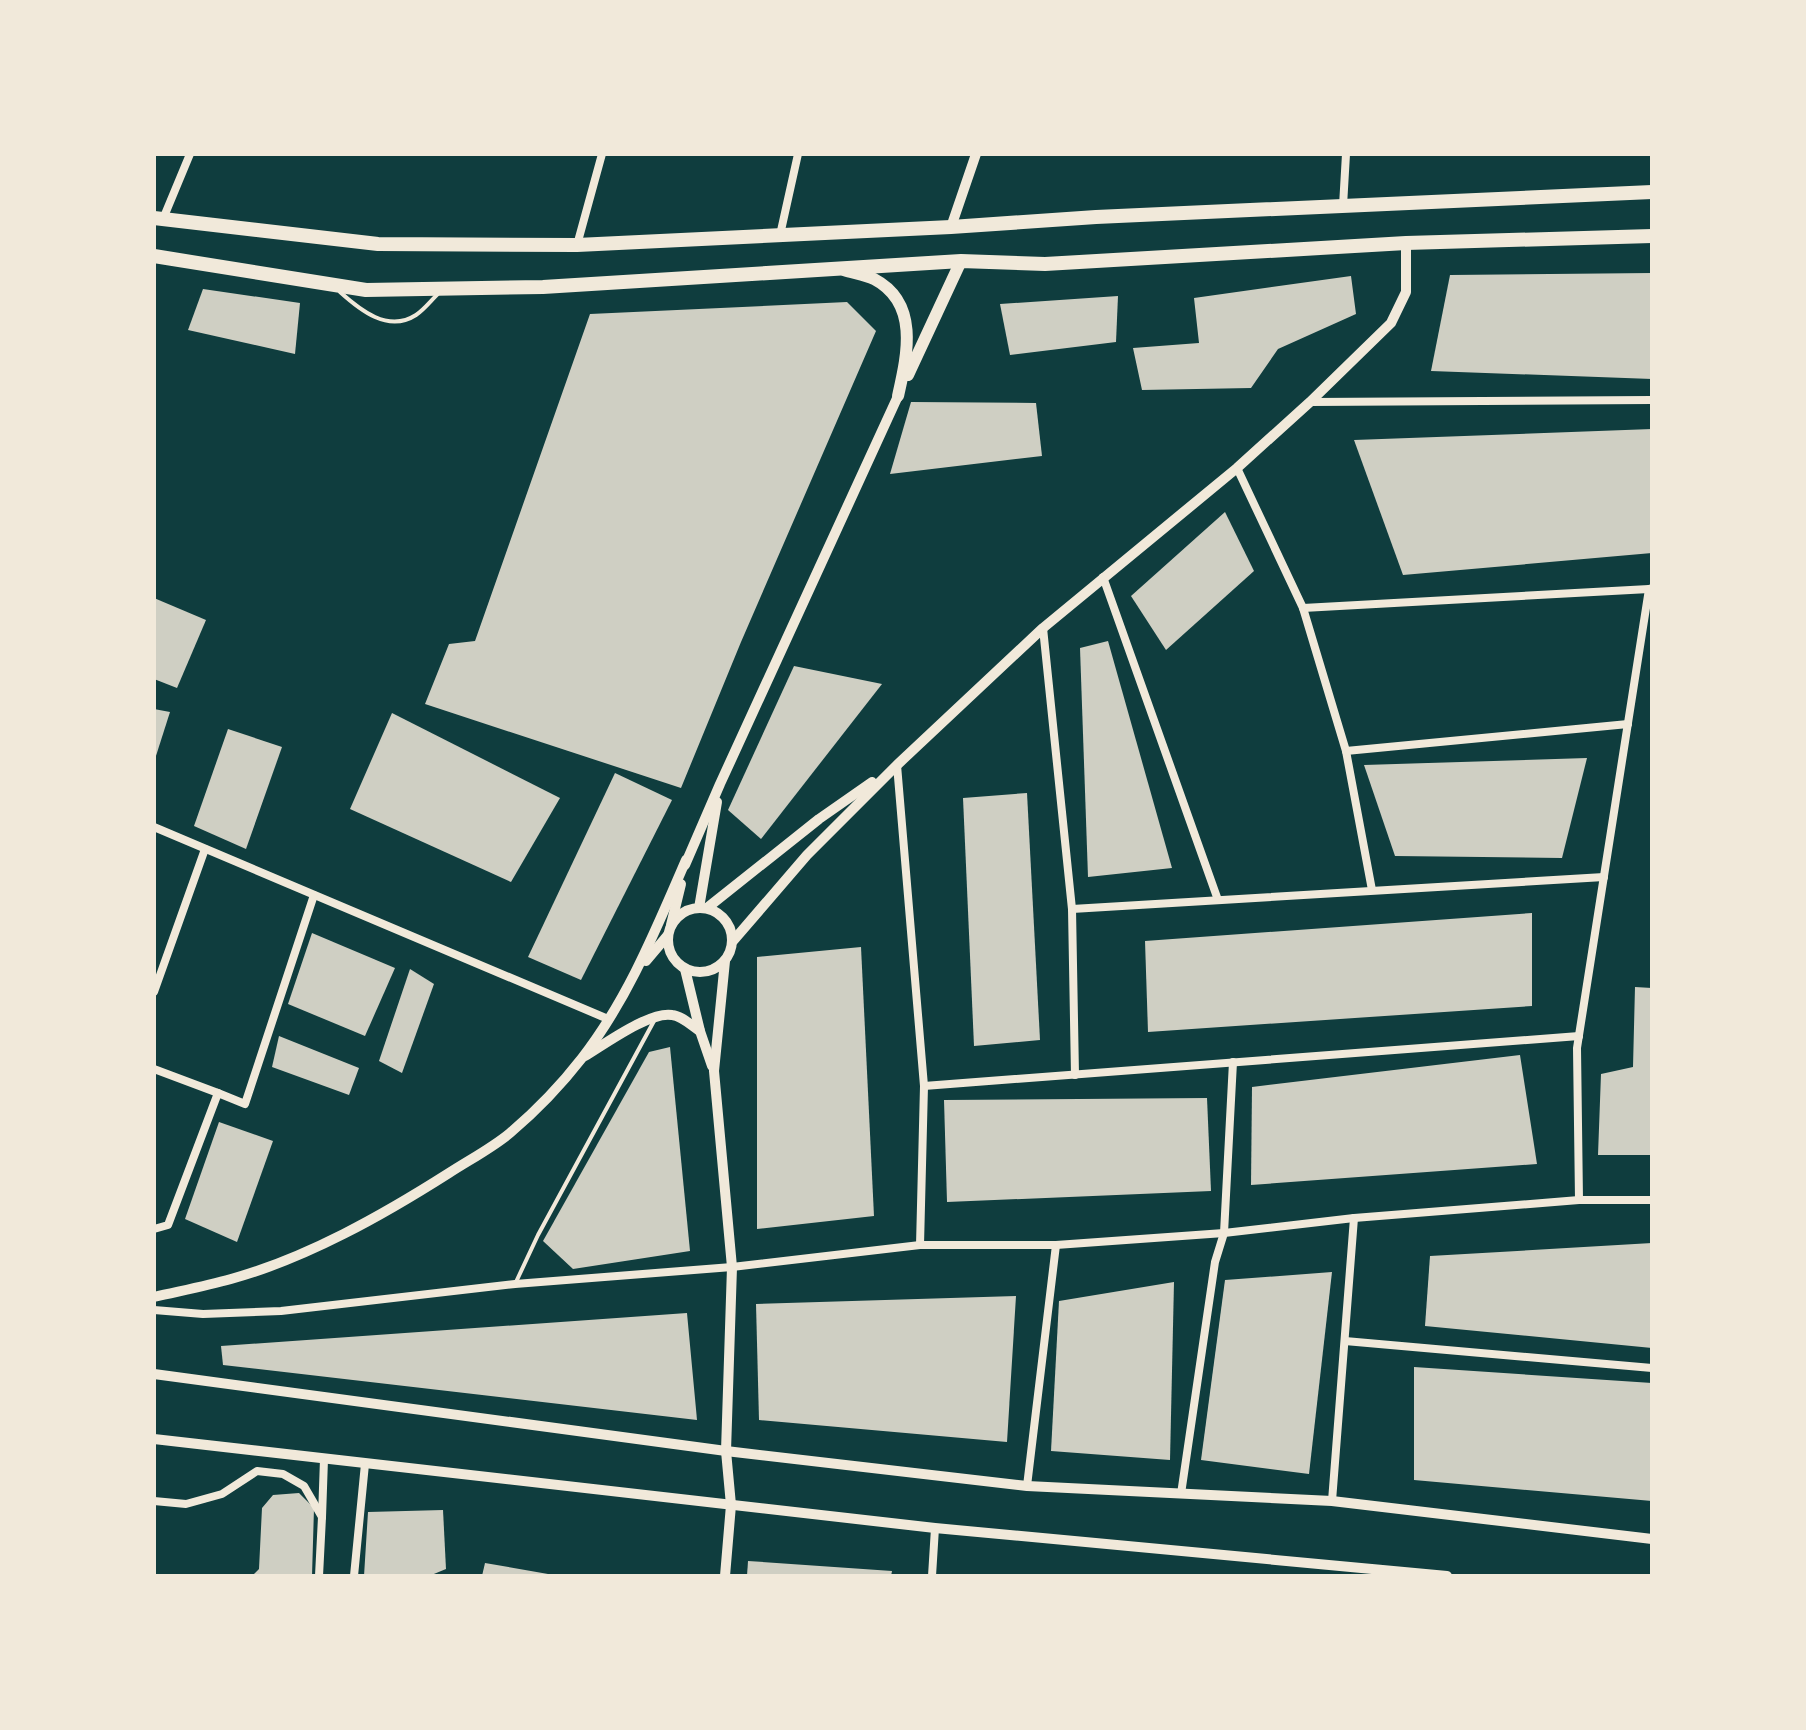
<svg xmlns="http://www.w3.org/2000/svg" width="1806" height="1730" font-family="'Times New Roman',serif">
<rect width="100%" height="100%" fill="#0f3d3e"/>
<g fill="#cfcfc3">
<polygon points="1652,273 1652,379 1431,371 1450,275"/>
<polygon points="1351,276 1356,314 1278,349 1251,388 1142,390 1133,348 1199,343 1194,298"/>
<polygon points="203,289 300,303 295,354 188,330"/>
<polygon points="1118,296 1116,342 1010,355 1000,304"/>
<polygon points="847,302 876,331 741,642 681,788 425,704 449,644 475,641 590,314"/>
<polygon points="911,402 1036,403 1042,456 890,474"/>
<polygon points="1652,429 1652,553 1403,575 1354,440"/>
<polygon points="1225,512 1254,571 1166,650 1131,596"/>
<polygon points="154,598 206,620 177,688 154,679"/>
<polygon points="1108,641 1172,868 1088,877 1080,648"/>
<polygon points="794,666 882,684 761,839 728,810"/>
<polygon points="154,709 170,712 155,759 154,759"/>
<polygon points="392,713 560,798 511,882 350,809"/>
<polygon points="228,729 282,747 246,849 194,826"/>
<polygon points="1587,758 1562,858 1395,856 1364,765"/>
<polygon points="615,773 672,800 581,980 528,957"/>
<polygon points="1027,793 1040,1040 974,1046 963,798"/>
<polygon points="1532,913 1532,1006 1148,1032 1145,941"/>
<polygon points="312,933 395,968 365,1036 288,1004"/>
<polygon points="861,947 874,1216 757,1229 757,957"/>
<polygon points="410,969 434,984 402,1073 379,1061"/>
<polygon points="1635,987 1652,988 1652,1155 1598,1155 1601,1074 1633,1067"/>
<polygon points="279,1036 359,1068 349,1095 272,1067"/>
<polygon points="670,1047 690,1251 573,1269 543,1241 649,1052"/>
<polygon points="1520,1055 1537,1164 1251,1185 1252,1087"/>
<polygon points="1207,1098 1211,1191 947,1202 944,1100"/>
<polygon points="219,1122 273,1141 237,1242 185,1219"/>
<polygon points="1652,1243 1652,1348 1425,1326 1430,1256"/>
<polygon points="1332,1272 1309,1474 1201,1460 1225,1280"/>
<polygon points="1174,1282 1170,1460 1051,1451 1059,1301"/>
<polygon points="1016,1296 1007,1442 759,1420 756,1304"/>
<polygon points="687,1313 697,1420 223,1365 221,1346"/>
<polygon points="1414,1367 1652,1383 1652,1501 1414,1480"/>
<polygon points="299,1493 314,1508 312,1576 252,1576 259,1569 262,1508 273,1495"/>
<polygon points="443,1510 446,1569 429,1576 364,1576 368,1512"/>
<polygon points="748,1561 892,1571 891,1576 747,1576"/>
<polygon points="485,1563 548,1574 548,1576 482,1576"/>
</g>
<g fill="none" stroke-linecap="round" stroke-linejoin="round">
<g stroke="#f1e9da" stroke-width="4">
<path d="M340,292C360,310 388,333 416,315C425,309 432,299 440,292"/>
<polyline points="516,1282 538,1235 654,1021"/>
</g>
<g stroke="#f1e9da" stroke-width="8">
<polyline points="1343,206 1346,154"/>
<polyline points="163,219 190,154"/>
<polyline points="780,235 798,154"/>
<polyline points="577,245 602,154"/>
<polyline points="1310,402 1652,400"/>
<polyline points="1237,468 1303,608 1346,751 1372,890"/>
<polyline points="1103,577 1218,900"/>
<polyline points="1303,608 1649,589"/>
<polyline points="1043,628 1072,909 1075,1075"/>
<polyline points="1346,751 1628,724"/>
<polyline points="897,765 924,1086 920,1245"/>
<polyline points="154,827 608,1019"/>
<polyline points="1072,909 1604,877"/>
<polyline points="154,992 205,849"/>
<polyline points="154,1069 218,1093 168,1225 154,1229"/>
<polyline points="924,1086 1579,1036"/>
<polyline points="218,1093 245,1104 314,895"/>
<polyline points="1579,1200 1577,1048 1649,589 1652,588"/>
<polyline points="154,1310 203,1314 281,1311 515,1284 732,1267 920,1245 1056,1245 1224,1233 1354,1218 1579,1200 1652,1200"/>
<polyline points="1345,1341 1652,1368"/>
<polyline points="1027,1486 1056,1245"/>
<polyline points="1181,1494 1215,1262 1224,1233 1233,1062"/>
<polyline points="154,1501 186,1504 222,1494 257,1471 283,1474 304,1486 322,1517 319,1576"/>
<polyline points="1332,1501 1354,1218"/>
<polyline points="322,1517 324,1459"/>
<polyline points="354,1576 365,1464"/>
<polyline points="932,1576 935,1528"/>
</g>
<g stroke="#f1e9da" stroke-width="10">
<polyline points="951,227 976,154"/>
<polyline points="685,865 720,784 898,396"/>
<circle cx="700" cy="940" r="32"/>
<polyline points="699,908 717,802"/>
<polyline points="707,908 819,819 872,782"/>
<polyline points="671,925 681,884"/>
<polyline points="733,941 807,855 897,765 1043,628 1237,468 1310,402 1391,323 1406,292 1406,243"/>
<polyline points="646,961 668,935"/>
<polyline points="725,961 714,1071 732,1267 726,1451 731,1505 725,1576"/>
<polyline points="685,969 700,1031 712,1066"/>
<path d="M585,1056C605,1044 650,1011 672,1015C682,1016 692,1026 700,1031"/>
<path d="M154,1297C180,1291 206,1286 231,1279C307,1258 383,1215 449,1173C469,1160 492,1148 510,1133C536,1111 561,1085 582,1058C628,999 656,929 686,860"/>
<polyline points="154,1374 726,1451 1027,1486 1332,1501 1652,1539"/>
<polyline points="154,1439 935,1528 1447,1576"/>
</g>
<g stroke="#f1e9da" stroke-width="12">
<path d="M844,270C853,273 865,275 874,279C920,303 907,356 898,396"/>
<polyline points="908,375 961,261"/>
</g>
<g stroke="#f1e9da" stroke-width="14">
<polyline points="154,218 378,244 577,245 951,227 1096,217 1652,192"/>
<polyline points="154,256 366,290 543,287 961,261 1045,264 1406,243 1652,236"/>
</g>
</g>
<rect width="1806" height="1730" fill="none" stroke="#f1e9da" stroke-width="312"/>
</svg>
